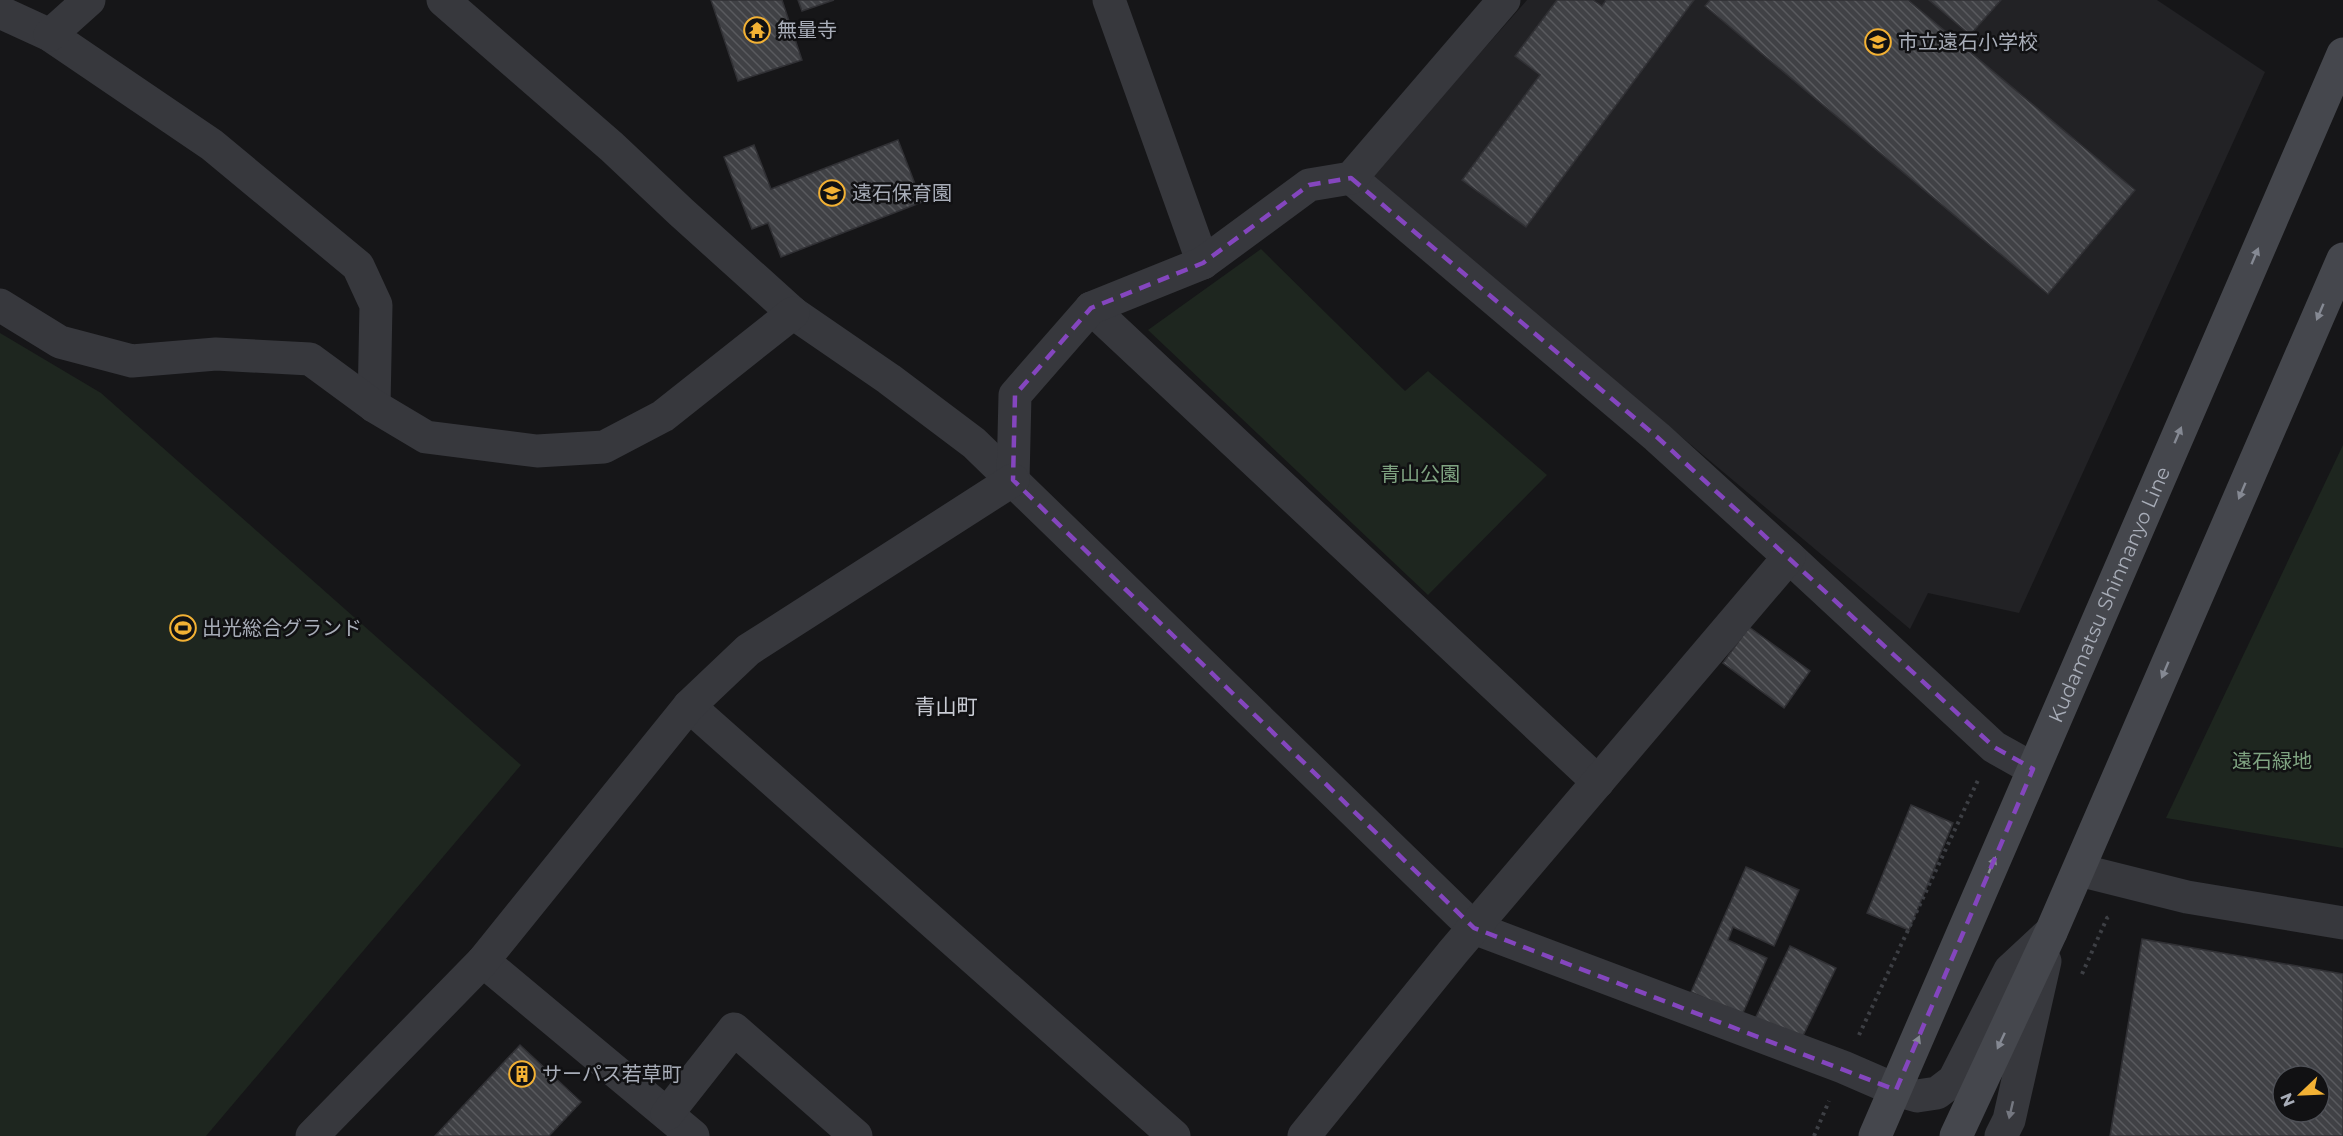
<svg xmlns="http://www.w3.org/2000/svg" width="2343" height="1136" font-family="Montserrat,'Noto Sans JP',sans-serif">
<defs>
<pattern id="building-back-hatch" width="6" height="6" patternUnits="userSpaceOnUse" patternTransform="scale(1.5)"><rect width="6" height="6" fill="#404145"/><path d="M-1 5l2 2M0 0l6 6M5-1l2 2" fill="none" stroke="#595a5e"/></pattern>
</defs>
<rect width="100%" height="100%" fill="#161618"/>
<polygon fill="#222225" points="1527,0 2157,0 2265,72 2019,613 1928,593 1910,629 1371,176"/>
<g fill="#1e261f">
<polygon points="1261,249 1405,391 1428,371 1547,475 1428,595 1148,330"/>
<polygon points="0,333 101,393 521,765 206,1136 0,1136"/>
<polygon points="2343,445 2343,848 2166,818"/>
</g>
<g fill="url(#building-back-hatch)" stroke="#303034" stroke-width="1.5" fill-rule="evenodd">
<polygon points="711,0 782,0 802,60 738,81"/>
<polygon points="798,0 834,0 802,11"/>
<polygon points="1557,0 1593,0 1602,6 1606,0 1694,0 1526,227 1462,180 1540,75 1515,56"/>
<polygon points="1710,0 1908,0 2135,190 2048,294 1705,6"/>
<polygon points="1929,0 2001,0 1970,35"/>
<polygon points="898,140 922,202 781,257 768,223 752,229 724,157 754,145 771,189"/>
<polygon points="1749,627 1810,671 1784,708 1723,663"/>
<polygon points="1911,805 1953,823 1909,930 1867,913"/>
<polygon points="1746,867 1799,890 1774,946 1733,927 1728,940 1767,958 1742,1015 1691,992"/>
<path d="M2142,939L2343,974V1136H2110ZM2283,1076H2319V1112H2283Z"/>
<polygon points="1790,946 1836,968 1798,1046 1753,1023"/>
<polygon points="520,1045 581,1102 549,1136 435,1136"/>
</g>
<g fill="none" stroke-linecap="round" stroke-linejoin="round">
<g stroke="#3d3f44" stroke-width="4" stroke-dasharray="3 4.5" stroke-linecap="butt">
<polyline points="2082,974 2107,918 2110,916"/>
<polyline points="1859,1035 1979,778"/>
<polyline points="1814,1136 1829,1101"/>
</g>
<g stroke="#37383d" stroke-width="33">
<polyline points="443,0 612,147 681,212 793,313 889,379 974,443 1474,928 1843,1067 1896,1090 1917,1096 1937,1093 1954,1080 2010,970 2051,932"/>
<polyline points="1109,0 1203,263"/>
<polyline points="0,12 50,35 212,145 358,266 376,305 374,406"/>
<polyline points="50,35 89,0"/>
<polyline points="1351,178 1657,437 1789,557 1994,747 2033,769"/>
<polyline points="0,305 60,342 132,361 216,354 310,359 374,406 426,437 537,451 604,447 663,416 793,313"/>
<polyline points="1091,308 1598,782"/>
<polyline points="1013,480 1015,395 1091,308 1203,263 1309,185 1351,178 1504,0"/>
<polyline points="689,706 1174,1136"/>
<polyline points="483,961 693,1136"/>
<polyline points="667,1114 734,1029 856,1136"/>
<polyline points="312,1136 483,961 689,706 748,650 1013,480"/>
</g>
<g stroke="#37383d" stroke-width="33">
<polyline points="2079,870 2187,897 2343,923"/>
<polyline points="1304,1136 1453,952 1789,557"/>
<polyline points="2001,1136 2009,1120 2045,961"/>
</g>
<g stroke="#45474d" stroke-width="33">
<path id="s1" d="M1875,1136L2343,54"/>
<polyline points="1956,1136 2052,930 2343,259"/>
</g>
</g>
<defs><path id="oneway-solid" d="M-6-.8H1V-3.2L6.5 0L1 3.2V.8H-6Z" transform="scale(1.5)"/></defs>
<g fill="#858993">
<use href="#oneway-solid" transform="translate(2255 256) rotate(-67)"/>
<use href="#oneway-solid" transform="translate(2320 312) rotate(113)"/>
<use href="#oneway-solid" transform="translate(2178 435) rotate(-67)"/>
<use href="#oneway-solid" transform="translate(2242 491) rotate(113)"/>
<use href="#oneway-solid" transform="translate(2165 670) rotate(113)"/>
<use href="#oneway-solid" transform="translate(1992 865) rotate(-67)"/>
<use href="#oneway-solid" transform="translate(2001 1041) rotate(115)"/>
<use href="#oneway-solid" transform="translate(1916 1044) rotate(-67)"/>
</g>
<use fill="#757881" href="#oneway-solid" transform="translate(2011 1110) rotate(103)"/>
<path fill="none" stroke="#8446be" stroke-width="4.5" stroke-dasharray="12 8" stroke-linejoin="round" d="M1351,178L1657,437L1994,747L2033,769L1896,1090L1474,928L1013,480L1015,395L1091,308L1203,263L1309,185Z"/>
<defs>
<g id="temple-ring" transform="scale(1.35)"><circle r="9.5" fill="#111113" stroke="#f2b134" stroke-width="1.5"/><path d="M0-6L5-2H3V0L6.5 2.5H4V6H1.5V3h-3V6H-4V2.5H-6.5L-3 0V-2H-5Z" fill="#f2b134"/></g>
<g id="school-ring" transform="scale(1.35)"><circle r="9.5" fill="#111113" stroke="#f2b134" stroke-width="1.5"/><path d="M0-5L7-2L0 1L-7-2ZM-4 1L0 2.5L4 1V4Q0 6-4 4Z" fill="#f2b134"/></g>
<g id="stadium-ring" transform="scale(1.35)"><circle r="9.5" fill="#111113" stroke="#f2b134" stroke-width="1.5"/><path d="M0-5a6.5 5 0 1 0 0 10a6.5 5 0 1 0 0-10ZM-3.5-1.8h7v3.6h-7Z" fill="#f2b134"/></g>
<g id="building-ring" transform="scale(1.35)"><circle r="9.5" fill="#111113" stroke="#f2b134" stroke-width="1.5"/><path d="M-4-6H4V6H1V3H-1V6H-4ZM-2.5-4.3h1.7v1.8h-1.7ZM.8-4.3h1.7v1.8H.8ZM-2.5-1h1.7V.8h-1.7ZM.8-1h1.7V.8H.8Z" fill="#f2b134"/></g>
</defs>
<g fill-rule="evenodd">
<use href="#temple-ring" x="757" y="30"/>
<use href="#school-ring" x="1878" y="42"/>
<use href="#school-ring" x="832" y="193"/>
<use href="#stadium-ring" x="183" y="628"/>
<use href="#building-ring" x="522" y="1074"/>
</g>
<g text-anchor="middle" stroke-width="5" stroke-linejoin="round" paint-order="stroke">
<g font-size="20" fill="#a8adb8" stroke="#111113" text-anchor="start">
<text x="777" y="37">無量寺</text>
<text x="1898" y="49">市立遠石小学校</text>
<text x="852" y="200">遠石保育園</text>
<text x="202" y="635">出光総合グランド</text>
<text x="542" y="1081">サーパス若草町</text>
</g>
<g font-size="20" fill="#7fa381" stroke="#111113">
<text x="1420" y="481">青山公園</text>
<text x="2272" y="768">遠石緑地</text>
</g>
<g font-size="20" fill="#a8adb8" stroke="#111113">
<text dy="7" stroke="none"><textPath href="#s1" startOffset="590">Kudamatsu Shinnanyo Line</textPath></text>
</g>
<g font-size="21" fill="#c9ccd4" stroke="#111113">
<text x="946" y="714">青山町</text>
</g>
</g>
<g transform="translate(2301 1094) rotate(247)"><circle r="28" fill="#111113" stroke="#4d4f55" stroke-width="1.5"/>
<path d="M0-4.5L10 22L0 15L-10 22Z" fill="#f2b134"/>
<text y="-9" font-size="16" font-weight="bold" text-anchor="middle" fill="#a8adb8">N</text>
</g>
</svg>
